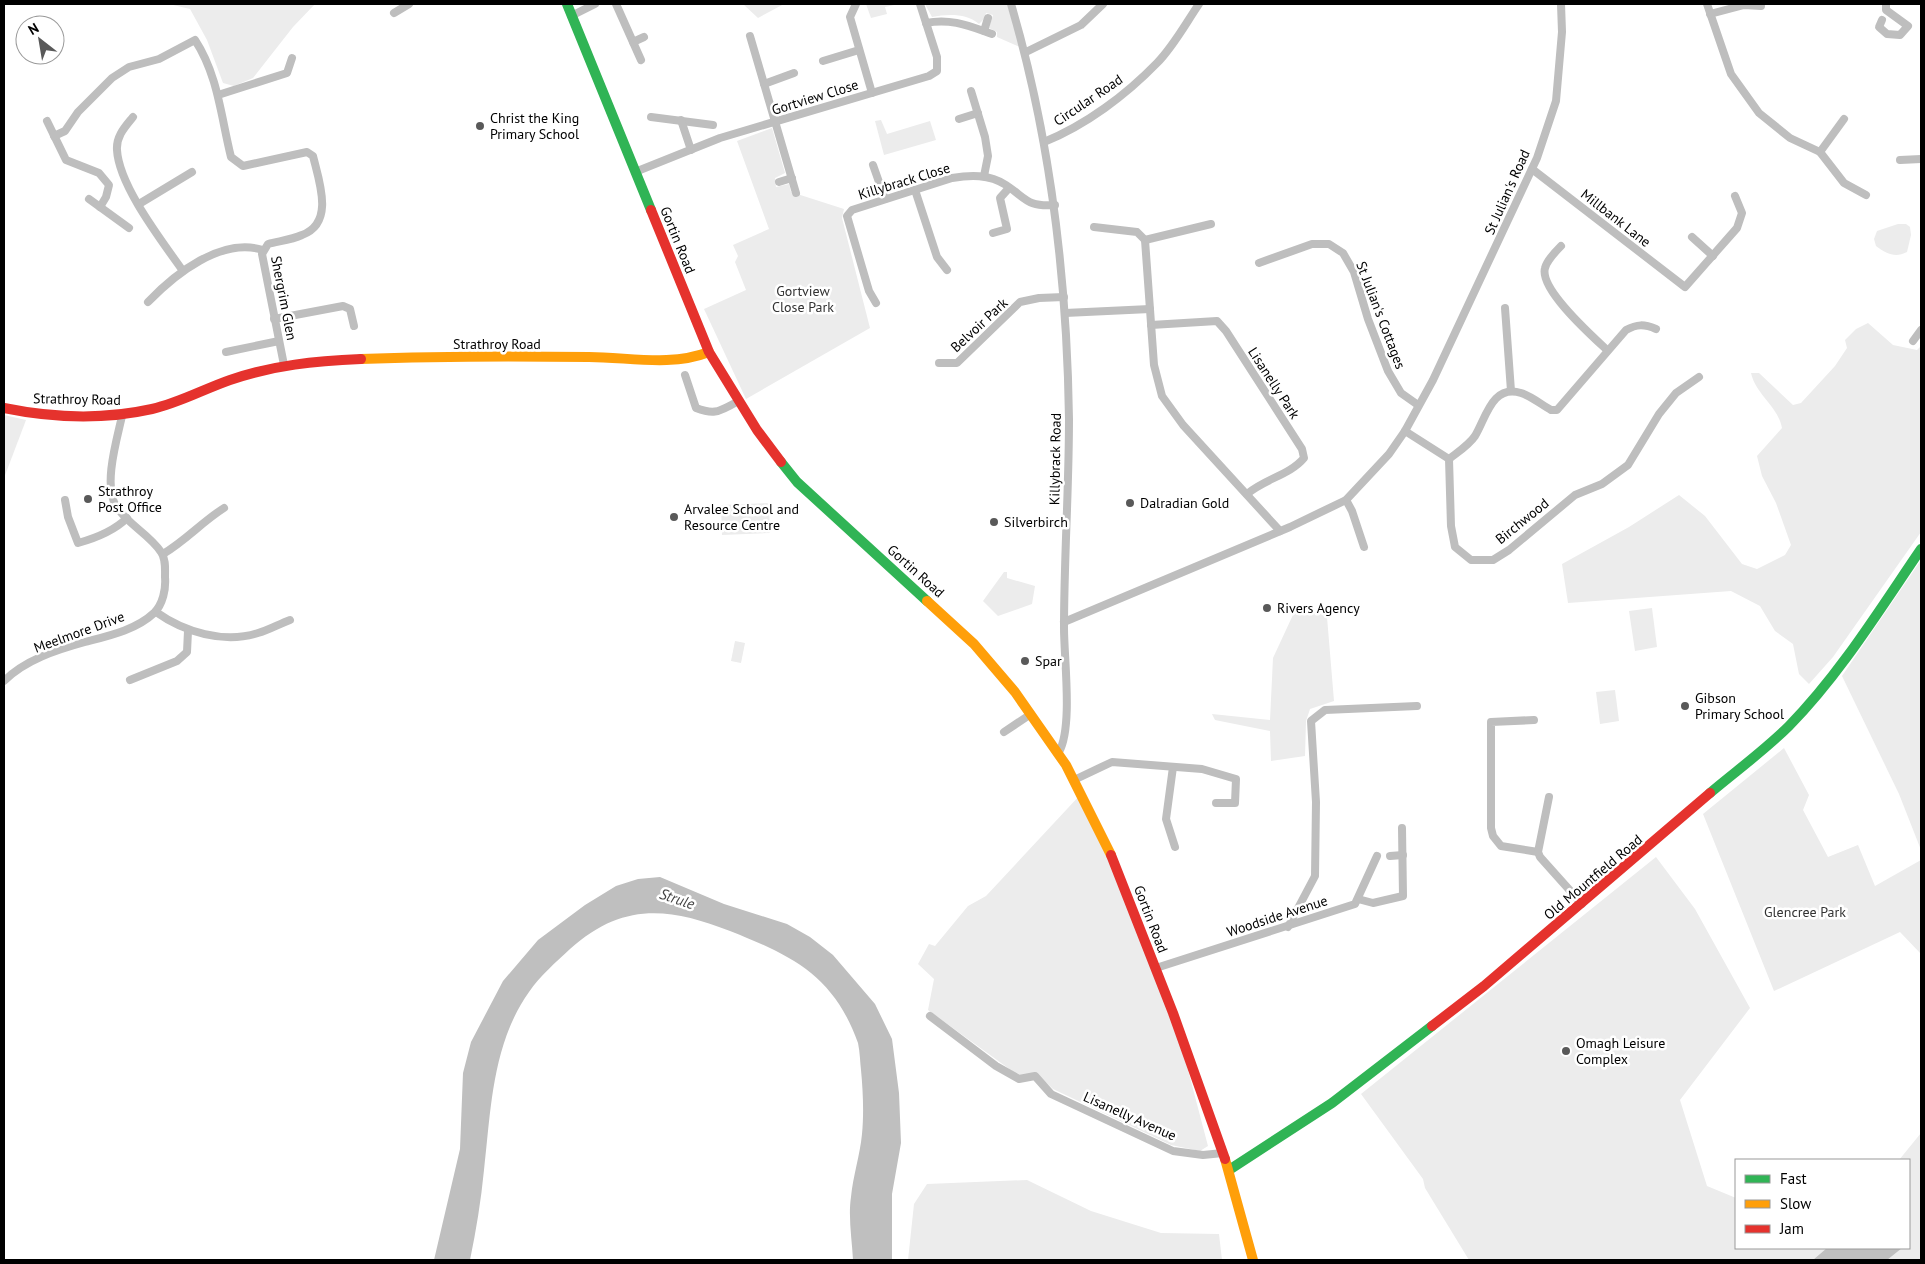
<svg xmlns="http://www.w3.org/2000/svg" width="1925" height="1264" font-family="'PT Sans',sans-serif">
<rect width="100%" height="100%" fill="#fff"/>
<g fill="#ececec">
<polygon points="169,4 315,4 293,27 253,78 234,86 223,83 207,40 190,9"/>
<polygon points="743,4 784,4 758,18"/>
<polygon points="866,4 899,4 885,7 887,14 871,18"/>
<path d="M925,4H1007L1020,47L997,37V32L989,28L993,15L986,13L984,19L979,24C967,13 947,14 932,17Z"/>
<polygon points="881,120 887,134 930,121 936,140 884,155 875,121"/>
<polygon points="772,128 785,173 775,178 776,187 789,184 791,192 844,209 842,218 870,328 746,399 704,309 746,290 735,262 738,256 733,245 769,229 737,141"/>
<path d="M1898,224H1906L1910,227L1911,235L1907,252C1895,258 1887,254 1876,246L1874,239L1877,231Z"/>
<path d="M1868,323L1893,345L1917,350L1921,346V532L1833,657L1809,684L1799,674L1793,644L1775,631L1760,606L1731,591L1568,603L1562,564L1629,527L1679,495L1705,516L1742,564L1757,569L1785,555L1791,545L1776,503L1762,476L1757,456L1782,428C1778,406 1756,395 1751,373H1759L1793,405L1801,403L1835,366L1847,348L1845,340L1856,329Z"/>
<polygon points="4,415 26,420 4,478"/>
<polygon points="769,503 770,533 722,535 721,505"/>
<polygon points="1921,560 1921,850 1899,794 1842,676"/>
<polygon points="1004,572 1007,572 1007,578 1035,586 1032,604 998,616 983,601"/>
<polygon points="1298,604 1327,617 1334,701 1310,709 1306,721 1305,756 1271,761 1270,731 1215,720 1212,714 1270,720 1273,658"/>
<polygon points="1652,608 1657,647 1635,651 1629,611"/>
<polygon points="735,641 745,643 741,663 731,661"/>
<polygon points="1615,690 1619,721 1600,724 1596,692"/>
<polygon points="1784,748 1809,795 1803,810 1828,857 1858,845 1875,886 1921,860 1921,954 1900,932 1774,991 1703,814"/>
<polygon points="1081,794 1173,1013 1208,1146 1200,1151 1171,1145 1053,1089 1036,1073 1019,1076 928,1010 934,979 918,964 929,944 935,946 968,906 986,896"/>
<polygon points="1656,857 1695,909 1750,1008 1680,1100 1707,1186 1736,1198 1736,1248 1909,1248 1909,1160 1899,1160 1921,1133 1921,1260 1469,1260 1425,1188 1423,1179 1361,1094"/>
<polygon points="1027,1180 1091,1211 1161,1233 1219,1234 1222,1260 908,1260 914,1204 927,1184"/>
</g>
<g fill="#bfbfbf">
<path d="M660,877L724,904L787,924L810,937L833,955L875,1004L892,1039L899,1093L901,1143L892,1194V1260H853C852,1240 848,1217 851,1197C853,1176 860,1155 862,1134C864,1114 863,1091 861,1070C860,1062 860,1052 858,1043C834,976 793,956 730,931C669,907 622,902 570,949C556,962 540,976 529,992C492,1044 491,1110 484,1170C481,1201 476,1231 470,1260H434L460,1149L463,1073L471,1042L503,981L538,940L585,905L616,886L638,879Z"/>
<polygon points="1827,1248 1902,1248 1887,1260 1813,1260"/>
</g>
<g fill="none" stroke-linecap="round" stroke-linejoin="round">
<g stroke="#bebebe" stroke-width="8">
<polyline points="616,4 641,60"/>
<polyline points="856,4 850,17 872,93"/>
<path d="M1011,4C1051,140 1067,277 1069,419C1069,489 1064,558 1064,628C1064,659 1073,727 1059,752"/>
<polyline points="1707,4 1731,74 1759,113 1790,138 1820,152 1844,183 1866,195"/>
<polyline points="394,13 409,4"/>
<polyline points="1710,14 1744,5 1761,6"/>
<polyline points="571,16 595,4"/>
<polyline points="1882,20 1879,27 1887,34 1900,35 1908,26 1886,10 1886,4"/>
<path d="M926,23C951,18 969,26 992,34"/>
<polyline points="984,31 988,18"/>
<polyline points="750,36 796,193"/>
<polyline points="633,42 644,37"/>
<polyline points="1026,52 1081,25 1103,4"/>
<polyline points="823,61 859,50"/>
<polyline points="764,84 794,73"/>
<polyline points="971,91 985,137 988,156 984,176"/>
<polyline points="218,95 287,73 292,58"/>
<path d="M133,117C125,127 116,136 117,150C119,186 162,241 183,271"/>
<polyline points="651,117 713,125"/>
<polyline points="959,119 978,113"/>
<polyline points="681,120 691,150"/>
<polyline points="47,121 66,160 99,173 109,185 106,197 100,207"/>
<path d="M54,136L65,131L78,112L112,78L129,67L159,59L195,40C218,75 221,117 231,157L243,166L307,152L313,156C319,181 335,223 302,235C291,240 279,241 268,244L262,254L284,365"/>
<path d="M1044,142C1086,125 1126,95 1157,63C1173,47 1186,23 1199,4"/>
<polyline points="1820,152 1844,119"/>
<polyline points="1900,160 1921,159"/>
<polyline points="873,165 885,199"/>
<polyline points="1532,169 1685,287 1737,228 1742,213 1735,196"/>
<polyline points="635,172 720,138 929,76 937,71 937,57 920,4"/>
<polyline points="779,182 792,178"/>
<polyline points="915,190 937,257 947,270"/>
<polyline points="89,199 129,228"/>
<polyline points="139,204 192,172"/>
<polyline points="1094,227 1137,232 1145,240"/>
<polyline points="993,233 1007,229 1000,198 1009,188"/>
<polyline points="1692,237 1713,256"/>
<polyline points="1145,240 1154,365 1162,396 1183,425 1280,531"/>
<polyline points="1145,240 1211,224"/>
<path d="M1561,246C1555,252 1547,260 1545,268C1539,289 1592,336 1607,350"/>
<polyline points="1259,263 1312,244 1329,244 1343,253 1354,272 1368,319 1388,371 1401,393 1418,405"/>
<path d="M148,302C175,274 221,237 263,250"/>
<path d="M876,303L869,291L847,216L852,210L952,178C970,175 989,174 1006,185C1027,199 1027,207 1055,205"/>
<polyline points="1505,308 1511,391"/>
<polyline points="1065,313 1150,309"/>
<polyline points="274,319 343,306 350,309 354,326"/>
<path d="M1151,325L1217,321L1226,331L1302,449L1304,458C1290,475 1264,479 1247,494"/>
<polyline points="1913,341 1921,330"/>
<polyline points="226,352 279,341"/>
<polyline points="939,363 957,363 1020,302 1039,298 1064,297"/>
<path d="M685,375L696,408C717,416 720,410 739,401"/>
<polyline points="1405,431 1449,459 1451,526 1455,547 1471,560 1493,560 1509,550 1575,495 1602,484 1628,465 1659,414 1676,393 1699,377"/>
<path d="M1449,459C1458,452 1469,445 1475,436C1486,418 1492,384 1521,393C1531,396 1542,405 1551,410H1557L1626,330C1637,324 1644,324 1656,329"/>
<path d="M65,500L68,517L78,543C96,538 114,531 127,518"/>
<polyline points="1346,500 1352,511 1364,547"/>
<path d="M163,554C185,541 202,522 224,508"/>
<path d="M156,612C184,632 224,644 258,633C269,630 279,624 290,620"/>
<polyline points="1064,622 1290,527 1346,500 1389,454 1405,431 1433,380 1537,158 1556,101 1562,32 1561,4"/>
<polyline points="130,680 177,661 187,652 188,631"/>
<path d="M4,681C25,660 56,650 85,642C108,636 136,630 154,613C163,604 166,589 165,577C165,569 166,559 161,552C149,534 127,524 116,506C103,485 117,439 122,416"/>
<polyline points="1534,720 1491,722 1491,828 1493,836 1501,846 1538,852"/>
<polyline points="1004,732 1031,714"/>
<polyline points="1173,767 1166,819 1175,847"/>
<polyline points="1074,780 1112,762 1202,769 1236,779 1235,803 1216,803"/>
<polyline points="1549,797 1538,852 1540,857 1582,904"/>
<polyline points="1390,856 1403,855"/>
<polyline points="1358,899 1373,903 1403,896 1402,828"/>
<polyline points="1288,927 1315,876 1316,802 1311,721 1325,710 1417,706"/>
<polyline points="1156,968 1355,904 1377,856"/>
<polyline points="930,1016 996,1066 1019,1079 1035,1076 1051,1094 1173,1151 1203,1155 1223,1153"/>
</g>
<g stroke="#30b455" stroke-width="10">
<polyline points="567,4 651,210"/>
<polyline points="781,462 797,482 927,601"/>
<path d="M1710,793C1736,771 1765,750 1789,726C1840,674 1880,609 1921,549"/>
<polyline points="1229,1170 1332,1103 1432,1026"/>
</g>
<g stroke="#ff9f0a" stroke-width="10">
<path d="M361,359C437,356 513,356 589,357C629,357 670,367 709,352"/>
<polyline points="927,601 974,644 1015,692 1066,765 1111,855"/>
<polyline points="1225,1159 1253,1260"/>
</g>
<g stroke="#e5322d" stroke-width="10">
<polyline points="651,210 709,352 757,430 781,462"/>
<path d="M4,408C53,418 103,420 152,409C179,403 204,389 230,380C273,365 316,361 361,359"/>
<polyline points="1111,855 1173,1013 1225,1159"/>
<polyline points="1432,1026 1484,986 1710,793"/>
</g>
</g>
<g fill="#595959" stroke="#fff" stroke-width="2">
<circle cx="480" cy="126" r="5"/>
<circle cx="88" cy="499" r="5"/>
<circle cx="1130" cy="503" r="5"/>
<circle cx="674" cy="517" r="5"/>
<circle cx="994" cy="522" r="5"/>
<circle cx="1267" cy="608" r="5"/>
<circle cx="1025" cy="661" r="5"/>
<circle cx="1685" cy="706" r="5"/>
<circle cx="1566" cy="1051" r="5"/>
</g>
<g text-anchor="middle" stroke-width="5" stroke-linejoin="round" paint-order="stroke">
<g font-size="14" fill="#000" stroke="#fff">
<text transform="translate(815 97) rotate(-17)" y="5">Gortview Close</text>
<text transform="translate(1088 100) rotate(-34)" y="5">Circular Road</text>
<text transform="translate(904 181) rotate(-17)" y="5">Killybrack Close</text>
<text transform="translate(1507 192) rotate(-66)" y="5">St Julian's Road</text>
<text transform="translate(1616 218) rotate(38)" y="5">Millbank Lane</text>
<text transform="translate(678 240) rotate(68)" y="5">Gortin Road</text>
<text transform="translate(284 298) rotate(79)" y="5">Shergrim Glen</text>
<text transform="translate(1381 315) rotate(69)" y="5">St Julian's Cottages</text>
<text transform="translate(979 325) rotate(-43)" y="5">Belvoir Park</text>
<text x="497" y="349">Strathroy Road</text>
<text transform="translate(1274 383) rotate(57)" y="5">Lisanelly Park</text>
<text transform="translate(77 399) rotate(1)" y="5">Strathroy Road</text>
<text transform="translate(1055 459) rotate(-89)" y="5">Killybrack Road</text>
<text transform="translate(1522 521) rotate(-39)" y="5">Birchwood</text>
<text transform="translate(916 571) rotate(42)" y="5">Gortin Road</text>
<text transform="translate(79 632) rotate(-20)" y="5">Meelmore Drive</text>
<text transform="translate(1593 877) rotate(-40)" y="5">Old Mountfield Road</text>
<text transform="translate(1277 916) rotate(-18)" y="5">Woodside Avenue</text>
<text transform="translate(1151 919) rotate(69)" y="5">Gortin Road</text>
<text transform="translate(1130 1116) rotate(24)" y="5">Lisanelly Avenue</text>
</g>
<g font-size="14" fill="#000" stroke="#fff" text-anchor="start">
<text x="490" y="123">Christ the King<tspan x="490" dy="16">Primary School</tspan></text>
<text x="98" y="496">Strathroy<tspan x="98" dy="16">Post Office</tspan></text>
<text x="1140" y="508">Dalradian Gold</text>
<text x="684" y="514">Arvalee School and<tspan x="684" dy="16">Resource Centre</tspan></text>
<text x="1004" y="527">Silverbirch</text>
<text x="1277" y="613">Rivers Agency</text>
<text x="1035" y="666">Spar</text>
<text x="1695" y="703">Gibson<tspan x="1695" dy="16">Primary School</tspan></text>
<text x="1576" y="1048">Omagh Leisure<tspan x="1576" dy="16">Complex</tspan></text>
</g>
<g font-size="14" fill="#333" stroke="#fff">
<text x="803" y="296">Gortview<tspan x="803" dy="16">Close Park</tspan></text>
<text x="1805" y="917">Glencree Park</text>
</g>
<g font-size="15" font-style="italic" fill="#444" stroke="#fff">
<text transform="translate(677 899) rotate(19)" y="5">Strule</text>
</g>
</g>
<rect width="1925" height="1264" fill="none" stroke="#000000" stroke-width="10"/>
<rect x="1735" y="1159" width="175" height="90" fill="#ffffff" stroke="#999999"/>
<rect x="1745" y="1175" width="25" height="8" fill="#30b455" stroke="#999999"/>
<text x="1780" y="1184" font-size="15" fill="#000000">Fast</text>
<rect x="1745" y="1200" width="25" height="8" fill="#ff9f0a" stroke="#999999"/>
<text x="1780" y="1209" font-size="15" fill="#000000">Slow</text>
<rect x="1745" y="1225" width="25" height="8" fill="#e5322d" stroke="#999999"/>
<text x="1780" y="1234" font-size="15" fill="#000000">Jam</text>
<g transform="translate(40 40) rotate(329)"><circle r="24" fill="#ffffff" stroke="#999999"/>
<path d="M0-4L9 19L0 12L-9 19Z" fill="#595959"/>
<text y="-8" font-size="14" font-weight="bold" text-anchor="middle" fill="#000000">N</text>
</g>
</svg>
